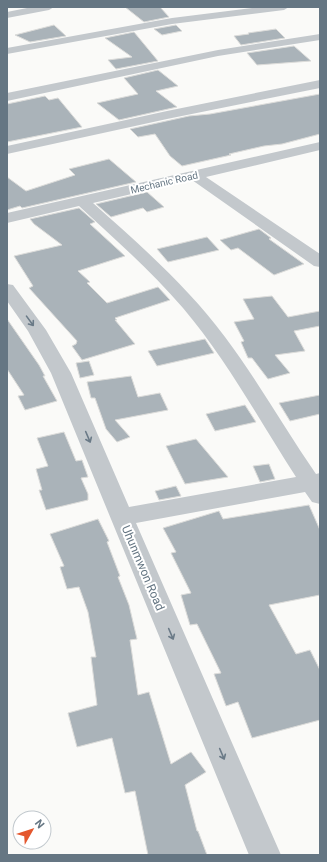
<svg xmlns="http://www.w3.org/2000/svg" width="327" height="862" font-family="Roboto,sans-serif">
<rect width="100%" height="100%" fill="#fafaf8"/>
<g fill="#aab3b9" stroke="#dcdcda">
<polygon points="125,7 160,7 169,17 144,22"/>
<polygon points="54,25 66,36 30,42 15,35"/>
<polygon points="176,25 182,31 162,35 154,29"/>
<polygon points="276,29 285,38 241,45 234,36 249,34 248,33"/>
<polygon points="134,32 158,61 116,69 108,60 132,57 105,38"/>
<polygon points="294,46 311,61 257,65 247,53"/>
<polygon points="158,70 178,86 156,91 177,107 119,120 97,103 138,94 124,78"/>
<polygon points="320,94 320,134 282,144 264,146 229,154 231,155 182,166 170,156 155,134 138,137 130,129 189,116 210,114"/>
<polygon points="45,96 49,100 58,98 82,127 7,142 7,104"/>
<polygon points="109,159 136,182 22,208 20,206 7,210 7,177 26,191 75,175 69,169"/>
<polygon points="147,192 164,207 147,212 143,208 111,217 96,204"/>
<polygon points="79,208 95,222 90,224 125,256 78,271 90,282 87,283 107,303 158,287 170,300 115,318 117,320 115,320 135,344 82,360 72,346 76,344 77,341 29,288 33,286 14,256 62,245 34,224 30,219"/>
<polygon points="259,229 271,238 269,239 304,264 274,275 238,248 231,250 220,240"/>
<polygon points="207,237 219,250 168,262 157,249"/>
<polygon points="272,296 288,317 320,311 320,326 294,331 305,351 275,355 290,373 268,379 252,358 248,358 241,342 244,341 234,322 254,319 243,299"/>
<polygon points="7,319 39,365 45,376 43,376 57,401 25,410 18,396 24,395 7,369"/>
<polygon points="205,339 214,353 157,366 148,351"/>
<polygon points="89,361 94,375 80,378 76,363"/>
<polygon points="131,376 138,397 160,393 168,410 115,420 130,437 117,442 106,429 95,398 91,398 87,382"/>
<polygon points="320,395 320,414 290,421 279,403"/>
<polygon points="245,405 256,422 215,431 206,414"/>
<polygon points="64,432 76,461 82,460 88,477 81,478 88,494 88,500 46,510 39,490 42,490 36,469 48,466 37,438"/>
<polygon points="196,439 228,477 185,484 166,446"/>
<polygon points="269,464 275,479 260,482 253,466"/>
<polygon points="176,486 181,496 159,500 155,491"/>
<polygon points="309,505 320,530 320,595 269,605 296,654 310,650 320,670 320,720 252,738 238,702 226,706 214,674 221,673 197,624 190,625 181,595 191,593 171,553 176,552 163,528 219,511 223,519"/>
<polygon points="98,519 109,541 107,542 120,576 118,577 129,605 137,639 130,640 138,695 149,692 171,764 191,752 206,772 185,785 197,831 198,831 207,855 148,855 135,791 125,793 112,738 77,747 68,713 97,705 91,657 96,657 88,612 79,587 67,589 60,567 64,566 50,534"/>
</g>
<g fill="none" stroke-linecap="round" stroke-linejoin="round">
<g fill="#c3c8cc" fill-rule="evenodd">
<polygon points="32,7 54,7 49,10 7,18 7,12"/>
<polygon points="259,7 289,7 284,10 172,24 7,54 7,48 172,18"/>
<polygon points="320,34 320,40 218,56 7,101 7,93 218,50"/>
<polygon points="320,80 320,88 167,119 7,154 7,146 167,111"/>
<path d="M320,142V150L206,177L320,254V267L314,266L192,180L93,203C140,245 187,286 225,337C258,381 285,429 316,474L320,473V504L312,502L305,492L136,523L281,855H249L51,373L28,331L7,301V284L13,285L46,330L71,373L129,507L296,477C259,420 227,360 183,308C151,271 115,239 79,206L7,223V213Z"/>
</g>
</g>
<defs><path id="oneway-shaft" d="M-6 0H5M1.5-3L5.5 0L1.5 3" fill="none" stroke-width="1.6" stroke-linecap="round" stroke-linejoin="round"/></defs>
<g stroke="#6a7a87">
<use href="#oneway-shaft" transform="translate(30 321) rotate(54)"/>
<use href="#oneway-shaft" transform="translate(88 437) rotate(67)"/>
<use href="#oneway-shaft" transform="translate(171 634) rotate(67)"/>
<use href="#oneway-shaft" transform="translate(222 754) rotate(67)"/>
</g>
<g text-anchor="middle" stroke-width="4" stroke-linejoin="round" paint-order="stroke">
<g font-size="10" fill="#657683" stroke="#fff">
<text transform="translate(164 182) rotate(-13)" y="4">Mechanic Road</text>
</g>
<g font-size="12" fill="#657683" stroke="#fff">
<text transform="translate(143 568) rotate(67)" y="4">Uhunmwon Road</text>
</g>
</g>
<rect width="327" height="862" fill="none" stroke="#657683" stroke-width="16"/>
<g transform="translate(32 830) rotate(51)"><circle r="19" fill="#ffffff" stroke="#c1c8cd"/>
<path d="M0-3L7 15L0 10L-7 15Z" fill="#e4572e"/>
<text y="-6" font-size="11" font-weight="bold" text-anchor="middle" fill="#657683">N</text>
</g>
</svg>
